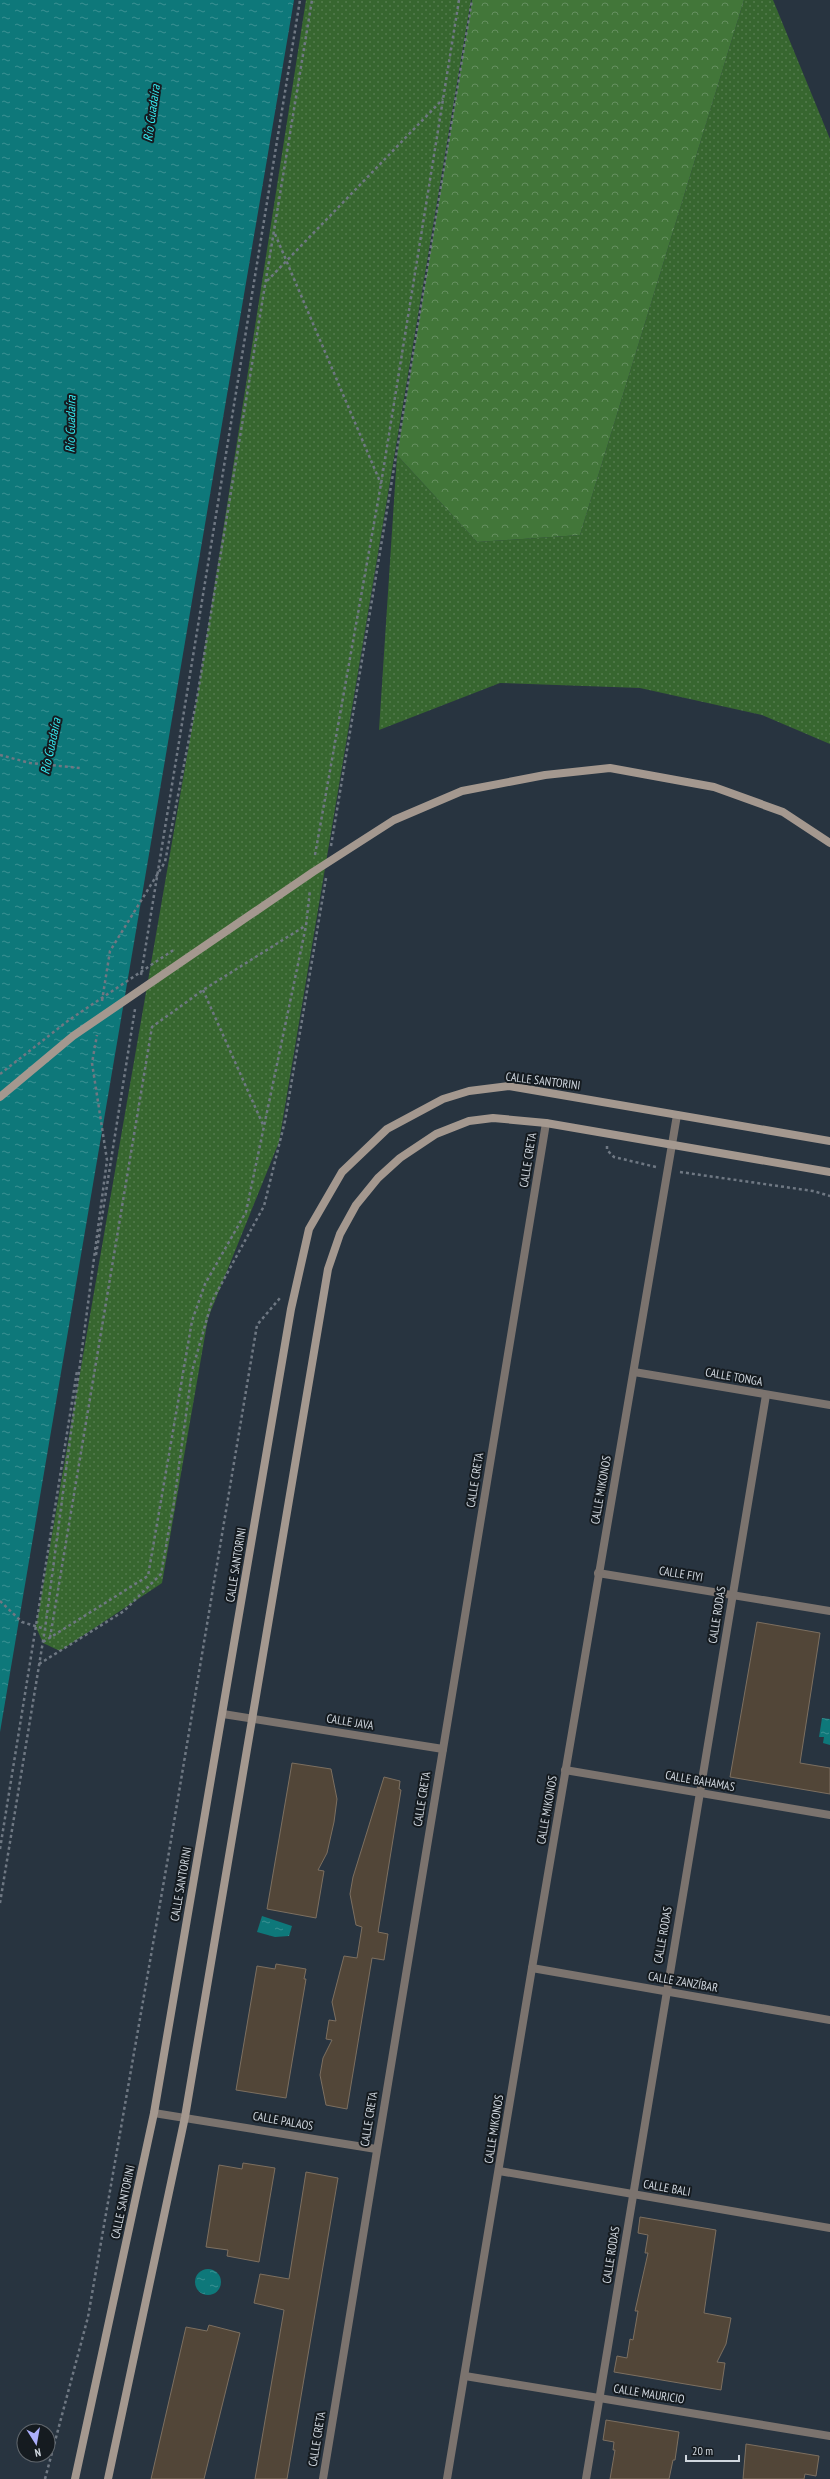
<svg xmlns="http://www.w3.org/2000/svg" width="830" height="2479" font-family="'PT Sans Narrow',sans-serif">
<defs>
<pattern id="grass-dots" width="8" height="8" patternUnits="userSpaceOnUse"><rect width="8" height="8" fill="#37662f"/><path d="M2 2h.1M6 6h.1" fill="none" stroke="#537b4d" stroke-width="1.8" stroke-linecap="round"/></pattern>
<pattern id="forest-crowns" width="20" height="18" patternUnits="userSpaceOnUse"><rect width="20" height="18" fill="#427639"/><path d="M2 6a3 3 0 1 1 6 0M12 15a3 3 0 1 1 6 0" fill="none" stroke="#658f5f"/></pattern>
<pattern id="water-ripples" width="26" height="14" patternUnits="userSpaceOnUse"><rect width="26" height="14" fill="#0e787a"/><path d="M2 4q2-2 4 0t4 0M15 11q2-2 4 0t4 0" fill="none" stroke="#3b9193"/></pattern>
</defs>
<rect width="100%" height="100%" fill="#283440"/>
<g fill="url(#grass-dots)">
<polygon points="306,0 471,0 279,1142 208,1318 162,1583 60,1651 43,1643 36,1627 197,698"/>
<polygon points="744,0 773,0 830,139 830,744 762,715 640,688 500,683 379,730 397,455 477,542 580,535"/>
</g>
<polygon fill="url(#forest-crowns)" points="472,0 744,0 580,535 477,542 397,455"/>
<g fill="url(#water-ripples)">
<polygon points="0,0 294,0 0,1732"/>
<polygon points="822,1718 830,1719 830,1745 823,1743 824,1737 819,1737"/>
<polygon points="262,1916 292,1926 289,1936 275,1937 257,1932"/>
<circle cx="208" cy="2282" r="13"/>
</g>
<g fill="#524638" stroke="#7c6f60">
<polygon points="757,1622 820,1633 800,1763 830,1768 830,1794 730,1777"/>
<polygon points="292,1763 331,1769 337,1799 334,1822 327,1853 318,1870 324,1871 316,1918 267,1909"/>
<polygon points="384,1777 400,1781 399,1789 401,1790 378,1932 388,1934 384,1960 372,1958 347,2109 326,2105 320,2075 323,2058 332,2040 326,2039 329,2020 336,2021 332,2002 344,1956 357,1958 362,1927 356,1925 350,1894 353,1877"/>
<polygon points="276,1964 306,1969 304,1979 306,1979 286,2098 236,2090 257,1966 275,1969"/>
<polygon points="243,2163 275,2168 259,2262 227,2256 228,2250 206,2247 219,2165 242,2169"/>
<polygon points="306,2172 338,2178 287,2479 255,2479 284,2310 254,2303 260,2274 289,2279"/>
<polygon points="640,2217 716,2230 704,2313 731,2318 726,2344 717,2362 725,2363 721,2390 614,2372 617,2356 627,2358 630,2339 633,2340 638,2311 635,2311 648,2253 645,2253 648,2235 638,2233"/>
<polygon points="209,2325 240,2333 204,2479 151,2479 186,2327 207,2331"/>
<polygon points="606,2420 679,2432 675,2460 673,2460 669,2479 610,2479 615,2450 613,2450 614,2442 603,2440"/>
<polygon points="746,2444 819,2456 816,2476 805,2474 804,2479 743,2479"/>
</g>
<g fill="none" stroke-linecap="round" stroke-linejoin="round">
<g stroke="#6f7883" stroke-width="2.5" stroke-dasharray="3 3" stroke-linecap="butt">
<polyline points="275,234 381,484"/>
<polyline points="267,281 443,99"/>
<polyline points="0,755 30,763 80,768"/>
<polyline points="331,846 472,0"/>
<polyline points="315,855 381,484 459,0"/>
<polyline points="141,975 300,0"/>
<polyline points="203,990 264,1127"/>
<polyline points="102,1001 110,951 165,862 197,698 312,0"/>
<polyline points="0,1074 69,1020 175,949"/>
<polyline points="607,1146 607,1150 614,1157 656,1167"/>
<polyline points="680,1172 813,1191 830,1196"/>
<polyline points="96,1255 135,1009"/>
<polyline points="0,1601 22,1622 45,1629"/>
<polyline points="50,1638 152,1027 203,990 305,926"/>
<polyline points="43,1642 148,1576 192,1321 205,1284 246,1212 306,926 310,890"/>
<polyline points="39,1664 124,1611 161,1574 174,1502 192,1371 212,1301 264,1206 285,1121 326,878"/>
<polyline points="0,1849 77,1371"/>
<polyline points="0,1903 45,1629 107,1160 92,1063 97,1035"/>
<polyline points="45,2479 88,2317 169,1852 257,1325 280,1298"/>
</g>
<g stroke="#7b736e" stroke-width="8">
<polyline points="634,1372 830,1405"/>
<polyline points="598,1573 830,1611"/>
<polyline points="223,1714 443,1749"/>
<polyline points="565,1770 830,1815"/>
<polyline points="532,1968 830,2020"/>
<polyline points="154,2113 376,2149"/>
<polyline points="499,2171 830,2228"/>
<polyline points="465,2376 830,2436"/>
<polyline points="323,2479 546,1123"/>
<polyline points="447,2479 532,1968 677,1115"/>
<polyline points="586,2479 766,1395"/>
</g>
<g stroke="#a4988f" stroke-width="8">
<polyline points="0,1097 73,1036 313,872 394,820 462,791 545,775 610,768 714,787 783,812 830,843"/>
<polyline points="75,2479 154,2113 291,1309 309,1229 342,1172 387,1129 443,1099 469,1091 509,1086 830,1141"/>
<polyline points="108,2479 185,2117 328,1269 340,1234 356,1205 378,1178 400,1158 436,1134 469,1121 493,1118 546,1123 830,1172"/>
</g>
</g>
<g text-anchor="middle" stroke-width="4" stroke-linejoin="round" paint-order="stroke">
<g font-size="12" fill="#d0d7df" stroke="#151b20">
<text transform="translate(543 1081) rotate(7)" y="4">CALLE SANTORINI</text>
<text transform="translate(528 1160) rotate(-81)" y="4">CALLE CRETA</text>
<text transform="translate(734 1377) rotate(10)" y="4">CALLE TONGA</text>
<text transform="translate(475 1480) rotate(-81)" y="4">CALLE CRETA</text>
<text transform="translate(601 1490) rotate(-80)" y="4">CALLE MIKONOS</text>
<text transform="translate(236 1565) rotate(-81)" y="4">CALLE SANTORINI</text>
<text transform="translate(681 1574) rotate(9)" y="4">CALLE FIYI</text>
<text transform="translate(717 1615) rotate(-81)" y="4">CALLE RODAS</text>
<text transform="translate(350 1722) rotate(9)" y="4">CALLE JAVA</text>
<text transform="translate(700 1781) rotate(10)" y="4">CALLE BAHAMAS</text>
<text transform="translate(422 1799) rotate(-81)" y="4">CALLE CRETA</text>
<text transform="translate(547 1810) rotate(-80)" y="4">CALLE MIKONOS</text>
<text transform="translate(181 1884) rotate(-80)" y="4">CALLE SANTORINI</text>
<text transform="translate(663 1935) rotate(-80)" y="4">CALLE RODAS</text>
<text transform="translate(683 1982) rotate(10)" y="4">CALLE ZANZÍBAR</text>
<text transform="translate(369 2119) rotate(-81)" y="4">CALLE CRETA</text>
<text transform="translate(283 2121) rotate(10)" y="4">CALLE PALAOS</text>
<text transform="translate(494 2129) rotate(-81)" y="4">CALLE MIKONOS</text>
<text transform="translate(667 2188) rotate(10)" y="4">CALLE BALI</text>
<text transform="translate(123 2202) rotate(-78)" y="4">CALLE SANTORINI</text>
<text transform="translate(611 2255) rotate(-81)" y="4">CALLE RODAS</text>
<text transform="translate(649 2394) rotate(9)" y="4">CALLE MAURICIO</text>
<text transform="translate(317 2439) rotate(-81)" y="4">CALLE CRETA</text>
</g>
<g font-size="13" font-style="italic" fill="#35eaf0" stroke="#151b20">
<text transform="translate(151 113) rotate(-82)" y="5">Río Guadaíra</text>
<text transform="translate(70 424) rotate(-89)" y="5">Río Guadaíra</text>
<text transform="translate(50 746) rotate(-78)" y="5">Río Guadaíra</text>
</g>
</g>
<g transform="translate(36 2443) rotate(169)"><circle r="19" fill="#151b20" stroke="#60666c"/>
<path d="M0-3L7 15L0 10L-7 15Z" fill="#acaffb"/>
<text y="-6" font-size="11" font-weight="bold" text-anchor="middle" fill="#d0d7df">N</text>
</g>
<path d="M686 2455v6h53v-6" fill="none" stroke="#d0d7df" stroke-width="2"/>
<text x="692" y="2455" font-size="12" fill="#d0d7df" stroke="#151b20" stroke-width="3" paint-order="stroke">20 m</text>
</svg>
